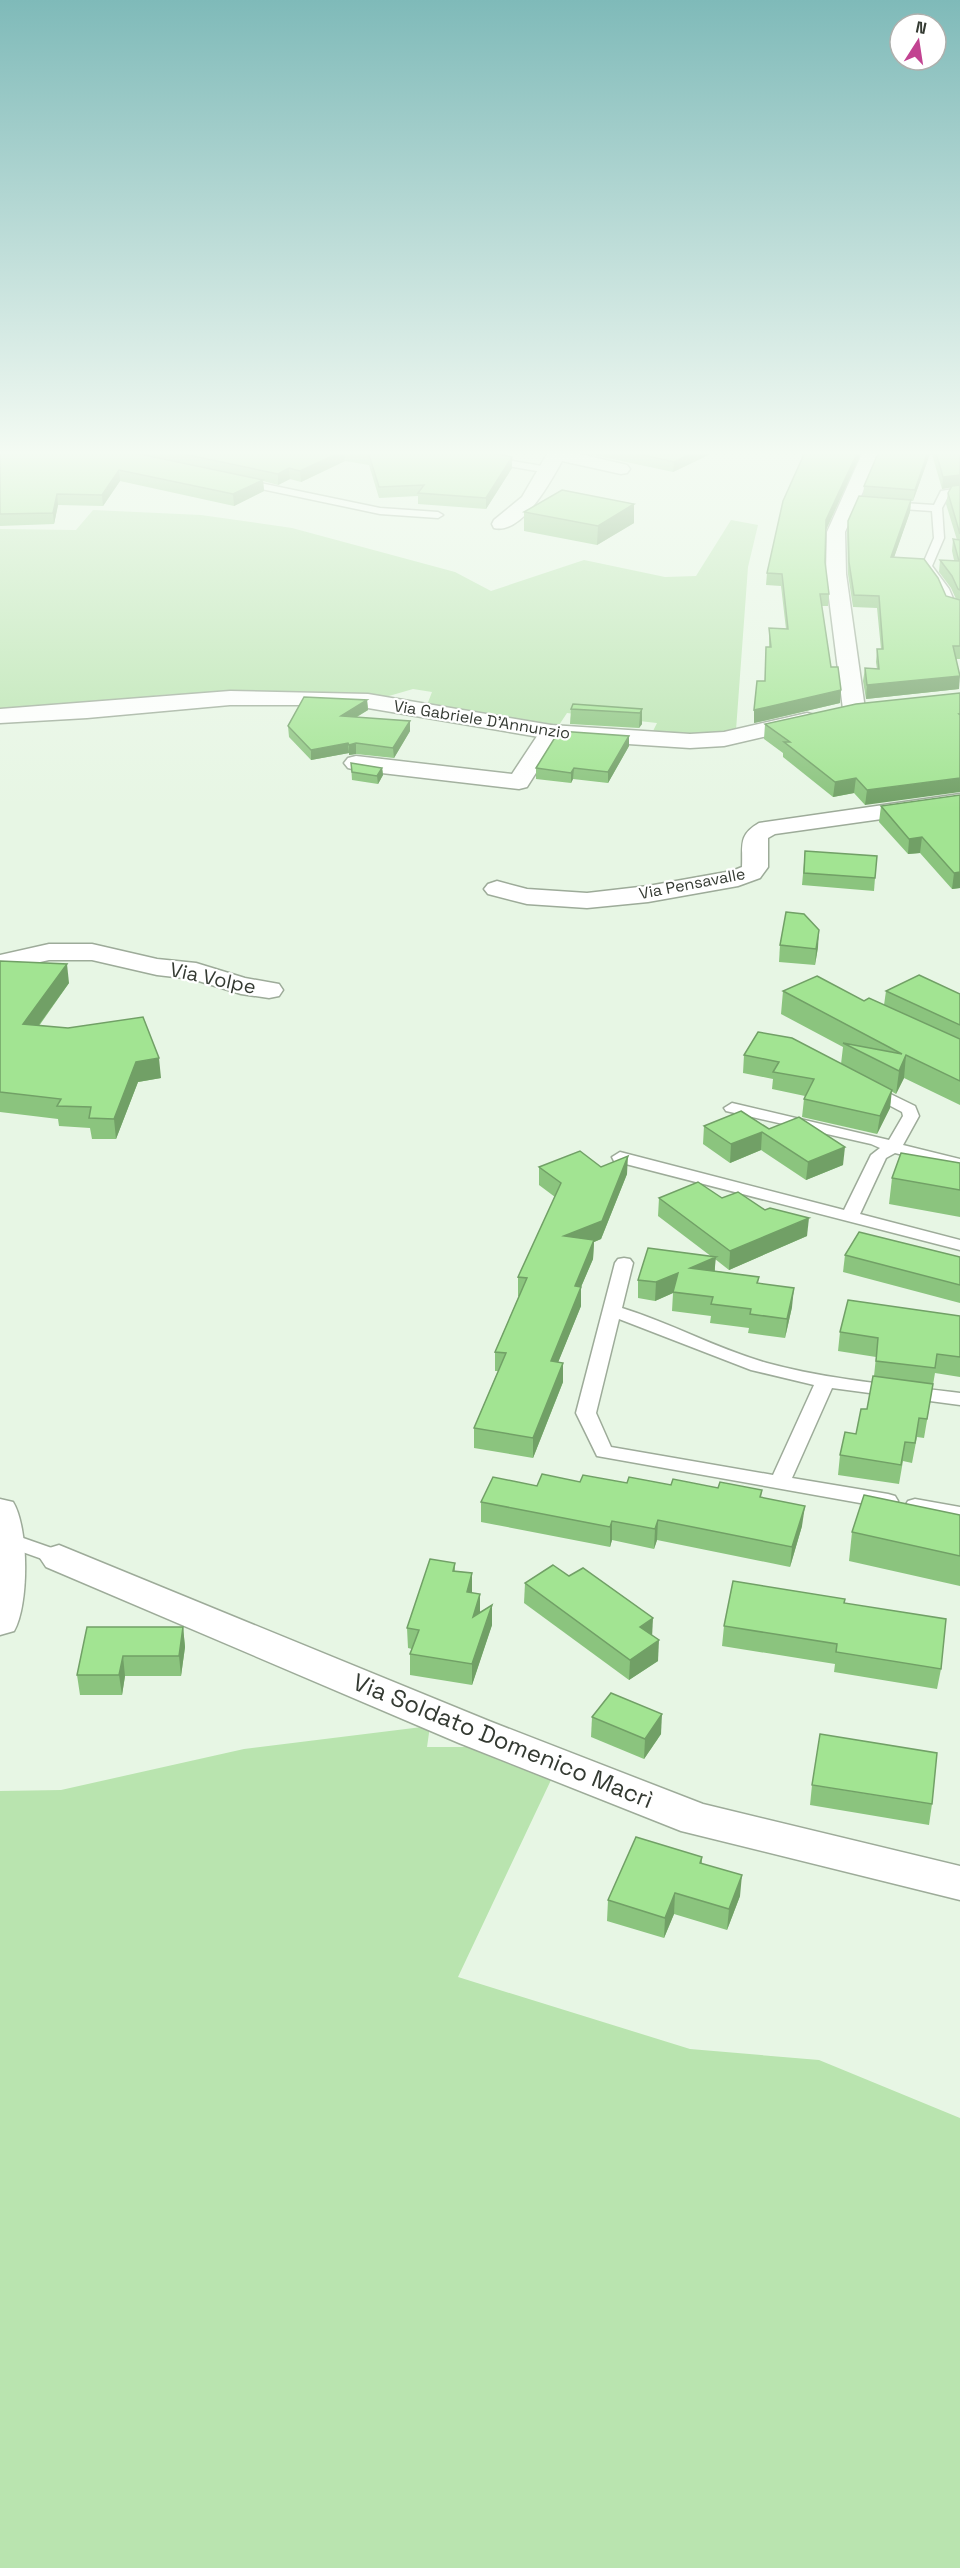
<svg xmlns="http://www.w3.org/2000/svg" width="960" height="2568" font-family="'Space Grotesk',sans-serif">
<rect width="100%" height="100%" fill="#e7f6e4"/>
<g fill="#b9e4af">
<polygon points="93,510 201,515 292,528 455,572 491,591 584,560 665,577 696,576 731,520 758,525 748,567 736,730 703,736 652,733 657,723 567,713 559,725 427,705 432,692 413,689 382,698 325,692 251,691 161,695 79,706 0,711 0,529 76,530"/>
<polygon points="430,1726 427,1747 468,1747 551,1780 458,1977 690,2049 819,2060 960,2118 960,2568 0,2568 0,1791 61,1790 244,1749"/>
</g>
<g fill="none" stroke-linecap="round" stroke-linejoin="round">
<g stroke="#9dab99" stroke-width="3">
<g id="service">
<polygon points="489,457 548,467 553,470 548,473 486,462 486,458"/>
<polygon points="241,479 380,508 438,512 443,515 438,518 380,514 238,484 238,480"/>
<polygon points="960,488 960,494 949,495 942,508 944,538 932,566 949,589 955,603 960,605 960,612 947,607 939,589 922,566 934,538 932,511 887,508 882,505 887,502 934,505 941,491"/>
<polygon points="870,1084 915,1106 919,1116 903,1145 960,1159 960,1169 895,1153 886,1158 860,1214 960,1240 960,1250 614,1161 612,1157 620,1152 844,1210 871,1155 880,1148 871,1144 726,1111 724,1108 732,1103 889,1140 903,1116 902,1112 864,1092 862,1089 864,1086"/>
<path d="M624,1258L630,1259L633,1263L622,1308C671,1323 717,1349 767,1363C829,1380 896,1385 960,1393V1405L832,1388L792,1478L888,1494L895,1496L898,1501L895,1506L888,1508L597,1456L576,1413L615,1263L618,1259ZM619,1319L751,1370L814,1385L773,1475L611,1447L596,1413Z"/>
<polygon points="915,1499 960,1507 960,1521 908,1511 905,1506 908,1501"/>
<polygon points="6,1532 66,1553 69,1558 66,1563 59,1565 0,1544 0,1534"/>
</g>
</g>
<g stroke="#9dab99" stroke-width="3">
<g id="minor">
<path d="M550,449H567V451L627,465L630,469L627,473L621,474L562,461C551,481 522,535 494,528L492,524L494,520L522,497Z"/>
<polygon points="864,449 882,449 845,532 846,574 865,709 862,714 854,716 846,714 843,709 826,574 827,532"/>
<polygon points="551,725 559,727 562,732 527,787 519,789 356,770 348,768 344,763 348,758 356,756 512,774 543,727"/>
<path d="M960,794V808L775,834L768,838V867L760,878L738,886L648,902L587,908L527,904L488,894L484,889L488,884L497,881L527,889L587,893L648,886L732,871L742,867C743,845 738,835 759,823Z"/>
<polygon points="49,944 92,944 157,959 196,963 245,978 279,984 283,990 279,996 269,998 241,994 192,979 157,975 92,960 49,960 0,971 0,955"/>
<polygon points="59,1545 489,1721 703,1804 960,1866 960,1900 681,1831 459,1743 46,1567 40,1558 46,1549"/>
</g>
</g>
<g stroke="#9dab99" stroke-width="3">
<g id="secondary">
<polygon points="230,691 368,694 551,725 690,734 724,732 807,713 815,715 818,720 815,725 724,746 690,748 551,739 368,708 301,705 230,705 87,718 0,723 0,709"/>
<path d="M0,1499L13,1502C29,1528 29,1605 14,1631L0,1635Z"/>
</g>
</g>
<use href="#service" fill="#fff" fill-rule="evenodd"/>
<use href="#minor" fill="#fff" fill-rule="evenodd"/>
<use href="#secondary" fill="#fff" fill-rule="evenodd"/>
</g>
<g fill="#8bc47e" fill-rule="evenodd">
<polygon points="0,449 508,449 503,456 512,468 486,509 418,504 418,496 379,498 369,465 345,461 301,482 290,479 278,485 263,481 264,491 234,506 120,481 103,506 58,505 54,524 0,526"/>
<polygon points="584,449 721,449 673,472 584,453"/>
<polygon points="863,449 826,530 825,562 829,594 828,606 822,606 831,667 840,703 754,723 765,681 766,647 769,647 769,628 786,629 781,586 766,585 767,573 802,459 803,452"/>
<path d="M880,449H960V659H956L959,689L866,699L863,681L865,668L877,669L876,662L877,649H881L877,608L853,607L848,574L847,532L848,521L863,497L864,486ZM931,451L942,489L951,487L948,493L946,504L957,540L953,539L952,551L954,560H940L939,572L951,588L956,599L946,596L894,557L910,512L911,501H913Z"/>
<polygon points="524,512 634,523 597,545 524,531"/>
<polygon points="960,693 865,805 854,793 833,797 783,757 783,753 764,739 765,724"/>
<polygon points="367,700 368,710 357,717 410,721 410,731 394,758 356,754 349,755 349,753 311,760 289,737 288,726"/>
<polygon points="571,709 642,709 642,724 639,728 570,724"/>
<polygon points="629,746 608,783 573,779 571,783 536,779 536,768"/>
<polygon points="351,763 382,768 383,775 378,784 352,780"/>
<polygon points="960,795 960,888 952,889 920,853 908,854 879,822 881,806"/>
<polygon points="805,851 875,878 874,891 802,885"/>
<polygon points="780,945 818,947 815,965 779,962"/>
<polygon points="0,961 69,983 39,1026 161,1078 138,1082 116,1139 92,1139 90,1128 59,1126 58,1119 0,1112"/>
<polygon points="783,991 864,1001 884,1005 886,991 960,994 960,1105 904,1078 896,1094 891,1091 890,1108 877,1134 802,1117 804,1099 805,1096 772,1089 773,1079 743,1073 744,1055 841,1064 843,1047 781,1014"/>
<polygon points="704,1126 769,1129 843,1165 806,1180 761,1150 730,1163 703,1144"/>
<polygon points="960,1163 960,1217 889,1204 892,1178"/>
<polygon points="539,1167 601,1167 627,1174 601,1239 594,1242 593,1259 581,1287 581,1306 558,1362 563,1363 563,1382 533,1458 474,1448 474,1428 498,1371 495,1371 495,1352 519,1296 518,1296 518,1277 555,1197 539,1185"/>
<polygon points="659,1198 722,1198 765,1210 807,1236 729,1270 715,1259 715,1271 759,1277 758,1283 792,1307 785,1338 748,1333 749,1328 710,1323 711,1316 672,1311 673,1293 655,1301 638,1298 638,1280 712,1257 658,1216"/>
<polygon points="845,1255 960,1257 960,1303 843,1272"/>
<polygon points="960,1316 960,1377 935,1373 924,1438 917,1437 912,1463 903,1461 899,1484 838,1475 840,1455 856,1434 867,1409 874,1376 876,1357 838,1351 840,1332"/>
<polygon points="580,1482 671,1485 762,1490 761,1497 802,1526 790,1567 657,1540 654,1549 612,1540 610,1547 481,1522 481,1502 537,1486"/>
<polygon points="960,1515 960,1586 849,1561 852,1532"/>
<polygon points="455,1563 455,1571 472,1573 472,1593 480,1612 492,1605 492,1625 472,1685 410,1675 410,1654 412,1649 408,1648 407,1628"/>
<polygon points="525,1583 652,1636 658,1661 629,1680 524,1603"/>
<polygon points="844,1603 941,1669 937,1689 834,1672 835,1664 722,1646 724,1626"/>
<polygon points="183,1627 185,1647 181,1676 125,1676 122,1695 80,1695 77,1675"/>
<polygon points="592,1717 661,1734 644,1759 591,1737"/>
<polygon points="812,1785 932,1804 929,1825 810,1805"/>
<polygon points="702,1857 702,1864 740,1896 727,1930 674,1914 664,1938 607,1921 608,1900"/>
</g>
<g fill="#71a066">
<polygon points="503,449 508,449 503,457"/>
<polygon points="700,449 721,449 673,472 674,462"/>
<polygon points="859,449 863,449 825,532 826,520"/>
<polygon points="929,449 931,449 931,451 913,501 915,490"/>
<polygon points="345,450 345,461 301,482 300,471"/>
<polygon points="512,457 512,468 486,509 486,498"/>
<polygon points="289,468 290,479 278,485 278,474"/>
<polygon points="119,470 120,481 103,506 102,495"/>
<polygon points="960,475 960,486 942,489 943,477"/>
<polygon points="263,480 264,491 234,506 233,494"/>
<polygon points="57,494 58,505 54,524 53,513"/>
<polygon points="911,500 910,512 890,569 891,557"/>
<polygon points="634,504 634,523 597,545 598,526"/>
<polygon points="960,676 959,689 866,699 867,685"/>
<polygon points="841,690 840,703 754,723 754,710"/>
<polygon points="367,700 368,710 341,726 341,716"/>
<polygon points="642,709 642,724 639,728 640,713"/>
<polygon points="410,721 410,731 394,758 393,748"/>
<polygon points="629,736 629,746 608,783 608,772"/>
<polygon points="348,743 349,753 311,760 311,750"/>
<polygon points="356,743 356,754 349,755 349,745"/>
<polygon points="382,768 383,775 378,784 377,776"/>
<polygon points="574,768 573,779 571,783 571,773"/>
<polygon points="856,778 854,793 833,797 835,782"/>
<polygon points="960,778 960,792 865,805 867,790"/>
<polygon points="922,837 920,853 908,854 909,839"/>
<polygon points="960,872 960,888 952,889 954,873"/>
<polygon points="819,930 818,947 815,965 816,949"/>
<polygon points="67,964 69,983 25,1044 23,1024"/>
<polygon points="906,1055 904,1078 896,1094 899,1071"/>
<polygon points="159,1058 161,1078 138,1082 116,1139 114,1119 136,1062"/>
<polygon points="892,1090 890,1108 877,1134 880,1116"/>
<polygon points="762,1132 761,1150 730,1163 731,1144"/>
<polygon points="845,1147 843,1165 806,1180 808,1162"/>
<polygon points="628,1156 627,1174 601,1239 594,1242 593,1259 581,1287 581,1306 551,1380 551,1361 564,1236"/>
<polygon points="809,1218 807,1236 729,1270 730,1251"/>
<polygon points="716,1257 714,1276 690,1268"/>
<polygon points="678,1273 673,1293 655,1301 656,1282"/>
<polygon points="794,1288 792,1307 785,1338 787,1319"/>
<polygon points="563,1363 563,1382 533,1458 533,1438"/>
<polygon points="805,1506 802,1526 790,1567 792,1547"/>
<polygon points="658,1520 657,1540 654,1549 655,1529"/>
<polygon points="612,1521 612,1540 610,1547 610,1527"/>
<polygon points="472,1573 472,1593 467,1592"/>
<polygon points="480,1594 480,1614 473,1617"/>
<polygon points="492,1605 492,1625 472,1685 472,1664"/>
<polygon points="653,1618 652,1638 640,1627"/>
<polygon points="183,1627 185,1647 181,1676 179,1656"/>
<polygon points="659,1640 658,1661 629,1680 630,1660"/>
<polygon points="123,1656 125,1676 122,1695 119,1675"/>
<polygon points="662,1714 661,1734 644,1759 645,1739"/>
<polygon points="742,1875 740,1896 727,1930 729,1909"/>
<polygon points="675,1893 674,1914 664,1938 665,1918"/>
</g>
<g fill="#a2e492" stroke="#71a066" stroke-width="1.5">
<polygon points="0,449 116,449 263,480 233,494 119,470 102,495 57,494 53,513 0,514"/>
<polygon points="160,449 472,449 512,457 486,498 418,493 424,485 379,487 369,455 345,450 300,471 289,468 278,474"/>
<polygon points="617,449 700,449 674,462"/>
<polygon points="804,449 859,449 826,520 825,562 829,594 820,594 831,667 838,667 841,690 754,710 757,681 765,681 766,647 771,647 769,628 788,629 782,574 767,573 783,501 805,452 803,452"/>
<polygon points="880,449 929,449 915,490 864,486"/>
<polygon points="935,449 960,449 960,475 943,477"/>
<polygon points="960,485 960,534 948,493 952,486"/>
<polygon points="562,490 634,504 598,526 524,512"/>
<polygon points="859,496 911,500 891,557 924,559 938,578 946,596 960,600 960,646 953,646 960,676 867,685 865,668 879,669 877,649 883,649 879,596 854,595 849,562 848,521"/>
<polygon points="953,539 960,540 960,590 958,589 952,576 940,560 959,561"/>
<polygon points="960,693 960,714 959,714 960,715 960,778 867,790 856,778 835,782 784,742 790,742 765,724 856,704"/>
<polygon points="304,697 367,700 341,716 410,721 393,748 356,743 349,745 348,743 311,750 288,726"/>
<polygon points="573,704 642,709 640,713 571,709"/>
<polygon points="559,731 629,736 608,772 574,768 571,773 536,768"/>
<polygon points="351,763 382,768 377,776 352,772"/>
<polygon points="960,795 960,872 954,873 922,837 909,839 881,806"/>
<polygon points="805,851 877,856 875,878 804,873"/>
<polygon points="786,912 804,914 819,930 816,949 780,945"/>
<polygon points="0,961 67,964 23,1024 68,1028 143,1017 159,1058 136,1062 114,1119 89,1118 91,1107 57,1106 61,1099 0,1092"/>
<polygon points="919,975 960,994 960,1025 886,991"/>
<polygon points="817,976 864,1001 869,998 960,1039 960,1081 906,1055 899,1071 843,1043 902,1054 783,991"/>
<polygon points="758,1032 792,1038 892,1090 880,1116 804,1099 814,1079 773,1072 779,1062 744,1055"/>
<polygon points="741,1111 769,1129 799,1117 845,1147 808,1162 762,1132 731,1144 704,1126"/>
<polygon points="580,1151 601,1167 628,1156 602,1221 564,1236 594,1240 575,1286 581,1287 551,1361 563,1363 533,1438 474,1428 506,1353 495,1352 527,1278 518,1277 561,1183 539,1167"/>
<polygon points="901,1153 960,1163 960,1190 892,1178"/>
<polygon points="698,1182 722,1198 738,1192 765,1210 770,1208 809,1218 730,1251 659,1198"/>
<polygon points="859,1232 960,1257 960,1285 845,1255"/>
<polygon points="648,1248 716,1257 690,1268 759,1277 757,1283 794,1288 787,1319 750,1314 751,1309 711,1304 713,1297 673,1292 678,1273 656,1282 638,1280"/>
<polygon points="848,1300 960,1316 960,1357 937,1354 935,1368 876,1361 878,1338 840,1332"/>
<polygon points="873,1376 933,1384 927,1419 919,1418 915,1443 905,1442 901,1465 840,1455 845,1432 856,1434 861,1409 867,1409"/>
<polygon points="542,1474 580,1482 583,1475 627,1483 629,1477 671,1485 673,1479 718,1488 720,1482 762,1490 760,1497 805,1506 792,1547 658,1520 655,1529 612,1521 610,1527 481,1502 493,1477 537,1486"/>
<polygon points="864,1495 960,1515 960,1556 852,1532"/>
<polygon points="430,1559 455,1563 453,1571 472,1573 467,1592 480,1594 473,1617 492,1605 472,1664 410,1654 419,1630 407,1628"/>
<polygon points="553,1565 569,1576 583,1568 653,1618 640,1627 659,1640 630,1660 525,1583"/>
<polygon points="733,1581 845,1599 844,1603 946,1619 941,1669 836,1652 837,1644 724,1626"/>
<polygon points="87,1627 183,1627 179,1656 123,1656 119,1675 77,1675"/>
<polygon points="611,1693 662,1714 645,1739 592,1717"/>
<polygon points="820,1734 937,1753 932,1804 812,1785"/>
<polygon points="636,1837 702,1857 700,1863 742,1875 729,1909 675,1893 665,1918 608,1900"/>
</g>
<linearGradient id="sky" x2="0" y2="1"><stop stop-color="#7fbab9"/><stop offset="0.56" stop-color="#f4fbf3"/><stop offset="1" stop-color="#f4fbf3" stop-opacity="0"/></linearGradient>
<rect width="960" height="809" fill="url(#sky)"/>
<g text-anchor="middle" stroke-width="4.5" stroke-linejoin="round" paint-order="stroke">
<g font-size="16" fill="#343a32" stroke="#fff">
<text transform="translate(482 719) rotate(9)" y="6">Via Gabriele D'Annunzio</text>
<text transform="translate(692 883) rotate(-11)" y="6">Via Pensavalle</text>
</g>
<g font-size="20" fill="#343a32" stroke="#fff">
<text transform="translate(213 978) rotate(12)" y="7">Via Volpe</text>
</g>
<g font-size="24" fill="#343a32" stroke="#fff">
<text transform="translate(503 1741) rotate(22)" y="8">Via Soldato Domenico Macrì</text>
</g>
</g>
<g transform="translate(918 42) rotate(12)"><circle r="28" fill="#ffffff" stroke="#aeb0ad" stroke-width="1.5"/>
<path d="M0-4.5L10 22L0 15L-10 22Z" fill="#c24391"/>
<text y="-9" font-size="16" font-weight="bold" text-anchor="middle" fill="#343a32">N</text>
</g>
</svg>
